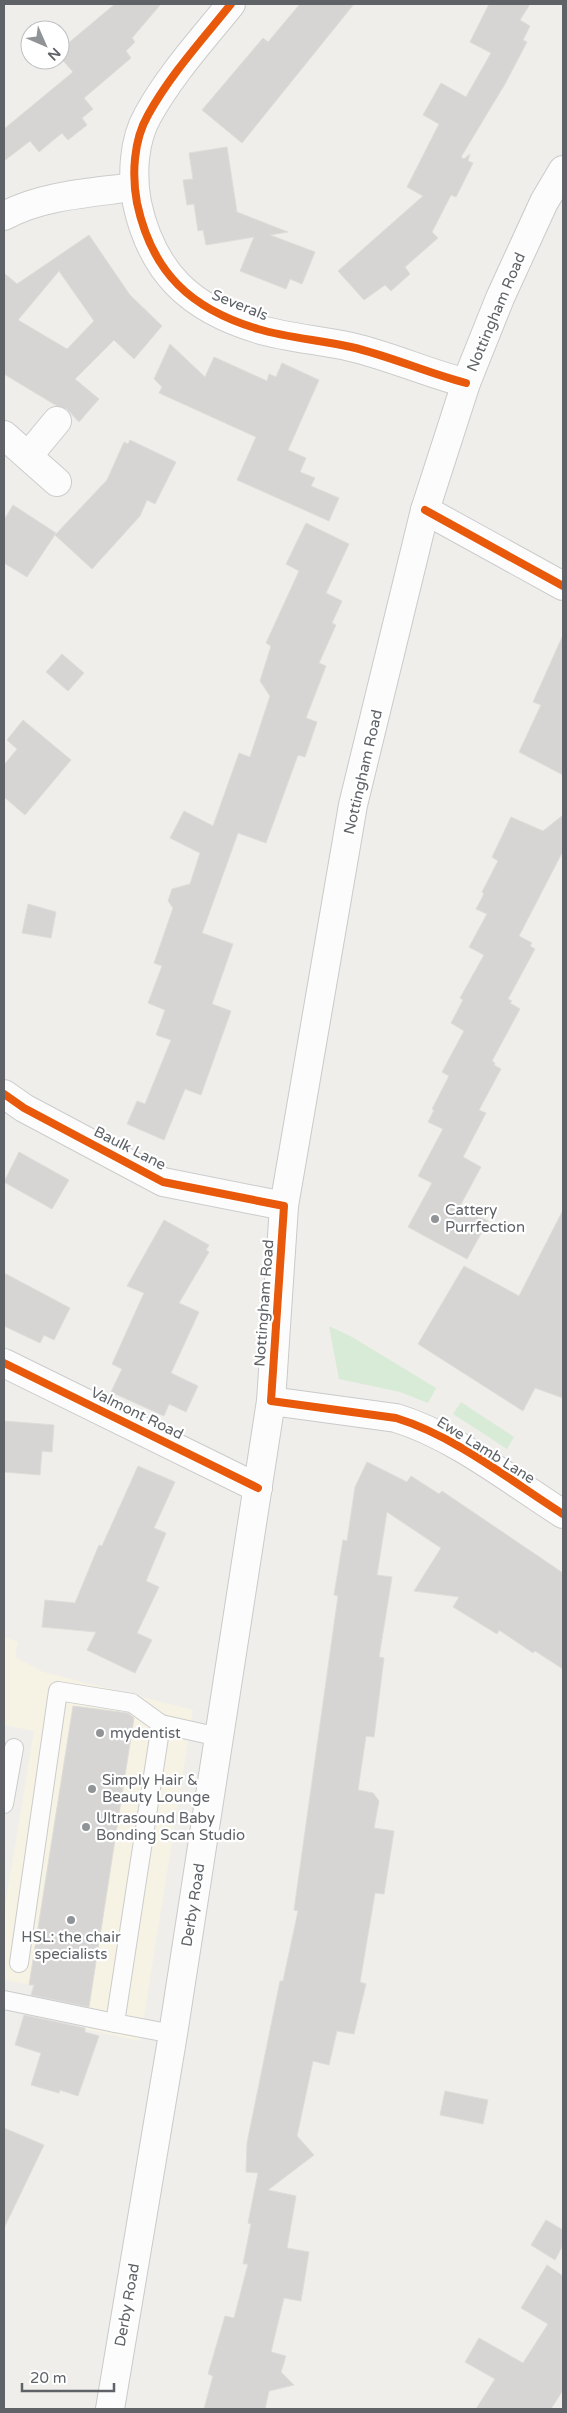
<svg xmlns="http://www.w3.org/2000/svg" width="567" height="2413" font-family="'Varela Round',sans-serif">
<rect width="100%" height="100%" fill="#efeeea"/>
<polygon fill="#f7f3e4" points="4,1637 18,1642 15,1657 43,1672 193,1710 140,2041 84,2029 90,2000 52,1988 4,1980 4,1913 34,1731 4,1725"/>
<g fill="#d8ebd6">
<polygon points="329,1326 352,1337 436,1388 428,1403 400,1392 339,1379"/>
<polygon points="461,1402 514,1437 507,1449 453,1414"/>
</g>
<g fill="#d6d5d3" stroke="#deddd9" fill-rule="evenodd">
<polygon points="115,4 161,4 132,38 135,42 126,51 131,58 84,98 93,109 82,118 87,125 68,140 62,133 39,152 30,141 4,161 4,129 73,72 60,57 60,50"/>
<polygon points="300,4 354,4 242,143 202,110 263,38 268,42"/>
<polygon points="489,4 530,4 520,20 530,26 523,40 527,42 505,84 461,157 464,159 470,154 468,161 473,163 456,197 451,195 432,232 438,238 405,267 410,274 391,291 385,285 364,300 338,271 423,196 407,187 439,124 423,115 441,83 466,97 491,53 470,42"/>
<polygon points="227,147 237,212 288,232 270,235 315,252 302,284 290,279 286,289 240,271 254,237 206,245 203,230 198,231 194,204 187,205 183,180 193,179 189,153"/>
<path d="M89,235L130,295L162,326L134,359L114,340L75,379L99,399L79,422L67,409L57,406L4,374V273L17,284ZM59,271L94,321L67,349L18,320Z"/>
<polygon points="170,344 205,377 214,357 267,381 269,374 276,377 282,363 319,380 288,450 306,458 300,472 315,478 311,486 339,498 329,521 237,480 256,437 159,393 162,387 154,379"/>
<polygon points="130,440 176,462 155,504 147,500 140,516 92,569 55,535 107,480 124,442 128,444"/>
<polygon points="13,505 56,533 27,577 4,563 4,520"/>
<polygon points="306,523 349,544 326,593 342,601 332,623 336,625 319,663 326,666 306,718 317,722 305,757 298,755 266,843 238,833 202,933 233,944 212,1004 231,1011 201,1095 185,1089 164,1140 127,1124 137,1101 145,1104 171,1040 156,1035 165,1010 148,1003 162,966 154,963 173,908 168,901 172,889 190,884 200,853 170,838 184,811 213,826 239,753 250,757 270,696 260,681 271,646 266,643 299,571 286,564"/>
<polygon points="563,635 563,775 519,752 541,705 533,702"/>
<polygon points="62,654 84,673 68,691 46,672"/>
<polygon points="23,720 71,760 25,815 4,797 4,765 17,749 7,740"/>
<polygon points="563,815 563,851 519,936 532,943 530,946 535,949 508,999 512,1001 510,1003 520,1009 492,1061 495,1063 494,1065 501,1069 479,1110 486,1113 463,1157 481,1167 460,1206 488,1221 467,1259 408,1227 432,1183 418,1176 443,1129 428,1122 434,1110 432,1109 449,1076 442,1072 464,1031 451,1023 463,1000 460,998 484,955 469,947 487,914 476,909 484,894 482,892 498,861 492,857 511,817 543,831"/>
<polygon points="28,904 56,912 51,938 22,933"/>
<polygon points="19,1152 69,1180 52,1209 4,1182"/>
<polygon points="563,1210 563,1398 535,1388 523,1411 418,1344 464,1266 519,1296"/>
<polygon points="164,1220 209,1245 206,1250 209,1252 179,1303 199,1312 171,1373 198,1386 186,1412 169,1404 164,1416 111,1392 122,1369 112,1364 144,1293 127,1286"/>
<polygon points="4,1273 70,1308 54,1340 44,1335 40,1343 4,1326"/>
<polygon points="4,1421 54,1425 52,1452 42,1451 40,1475 4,1472"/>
<polygon points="367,1462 407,1482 411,1476 439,1494 442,1491 563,1573 563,1669 535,1651 533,1653 499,1630 497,1634 453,1607 459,1597 414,1591 441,1548 387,1512 377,1575 392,1577 379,1657 384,1658 374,1737 366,1736 358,1790 373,1793 379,1801 374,1828 394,1831 384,1894 375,1893 360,1982 366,1984 354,2034 337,2031 329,2065 313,2061 297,2136 314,2155 268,2190 296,2196 287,2248 309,2252 301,2301 284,2298 271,2352 286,2356 281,2372 294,2385 269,2391 265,2409 204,2409 213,2376 208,2374 225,2316 234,2318 248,2264 243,2264 251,2224 248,2223 258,2173 246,2172 247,2143 280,1981 283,1981 298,1911 294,1910 338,1596 334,1595 343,1540 347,1541 355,1487"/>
<polygon points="138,1466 175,1482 154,1528 166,1533 146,1581 159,1587 137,1633 152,1640 135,1673 87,1650 96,1632 42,1627 45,1600 75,1603 99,1545 102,1546"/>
<polygon points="73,1706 128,1713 134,1718 89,2007 31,1995 34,1985 29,1985"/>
<polygon points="24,2015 85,2028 85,2032 99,2036 78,2096 60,2090 59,2093 31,2085 41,2053 15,2045"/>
<polygon points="445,2091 488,2100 483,2124 440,2115"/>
<polygon points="4,2128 44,2145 4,2228"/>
<polygon points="546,2220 563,2230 563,2245 555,2260 531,2245"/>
<polygon points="547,2265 563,2276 563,2390 551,2409 476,2409 495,2379 465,2362 479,2338 523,2363 548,2324 521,2308"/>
</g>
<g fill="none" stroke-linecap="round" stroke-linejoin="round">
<g stroke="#cbcccc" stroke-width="20">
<g id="lane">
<polyline points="4,1804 14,1748"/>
<polyline points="19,1963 58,1691 132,1703 161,1724"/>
<polyline points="4,2000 115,2023"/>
<polyline points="173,2034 115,2023 161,1724 219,1737"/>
</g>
</g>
<g stroke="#cbcccc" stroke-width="30">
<g id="street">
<path d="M231,4C202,40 170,75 148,115C133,141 132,176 137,203C152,273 191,309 258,329C288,338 320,340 351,347C390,356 427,373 466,383"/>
<path d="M4,216C43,195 90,193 134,187"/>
<polyline points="4,435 57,482"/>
<polyline points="28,456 57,421"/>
<polyline points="425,510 563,586"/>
<polyline points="4,1094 24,1108 163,1182 284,1206"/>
<polyline points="4,1363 258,1488"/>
</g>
</g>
<g stroke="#cacacb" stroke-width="30">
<g id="secondary">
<path d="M271,1401L396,1418C455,1436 511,1481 563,1514"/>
<polyline points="110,2409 173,2034 271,1401 284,1206 353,805 425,510 466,383 500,298 544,202 563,170"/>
</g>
</g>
<use href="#lane" stroke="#fdfcfc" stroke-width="18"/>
<use href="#street" stroke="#fdfcfc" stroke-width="28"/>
<use href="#secondary" stroke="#fdfcfc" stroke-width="28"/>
<g stroke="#fff" stroke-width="11">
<g id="cycleway">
<path d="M231,4C202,40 170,75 148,115C133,141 132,176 137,203C152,273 191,309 258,329C288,338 320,340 351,347C390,356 427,373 466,383"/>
<polyline points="425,510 563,586"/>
<path d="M4,1094L24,1108L163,1182L284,1206L271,1401L396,1418C455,1436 511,1481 563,1514"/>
<polyline points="4,1363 258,1488"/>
</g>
</g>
<use href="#cycleway" stroke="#e8590c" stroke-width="8"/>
</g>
<g fill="#919496" stroke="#fff" stroke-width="2">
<circle cx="435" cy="1219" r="5"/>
<circle cx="100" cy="1733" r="5"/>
<circle cx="92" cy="1789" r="5"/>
<circle cx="86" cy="1827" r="5"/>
<circle cx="71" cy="1920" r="5"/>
</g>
<g text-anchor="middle" stroke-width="4.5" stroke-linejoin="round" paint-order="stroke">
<g font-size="15" fill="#5f6368" stroke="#fff">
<text transform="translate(240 305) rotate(22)" y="5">Severals</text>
<text transform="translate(496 312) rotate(-67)" y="5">Nottingham Road</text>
<text transform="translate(363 772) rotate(-77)" y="5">Nottingham Road</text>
<text transform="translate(130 1148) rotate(27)" y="5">Baulk Lane</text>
<text transform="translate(264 1303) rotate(-86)" y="5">Nottingham Road</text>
<text transform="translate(137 1413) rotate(26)" y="5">Valmont Road</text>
<text transform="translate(486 1450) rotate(32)" y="5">Ewe Lamb Lane</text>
<text transform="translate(193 1905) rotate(-81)" y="5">Derby Road</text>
<text transform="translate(127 2305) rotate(-80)" y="5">Derby Road</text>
</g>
<g font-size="15" fill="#5f6368" stroke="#fff" text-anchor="start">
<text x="445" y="1215">Cattery<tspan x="445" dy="17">Purrfection</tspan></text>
<text x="110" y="1738">mydentist</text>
<text x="102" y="1785">Simply Hair &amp;<tspan x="102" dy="17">Beauty Lounge</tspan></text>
<text x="96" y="1823">Ultrasound Baby<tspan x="96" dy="17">Bonding Scan Studio</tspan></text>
<text x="71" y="1942" text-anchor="middle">HSL: the chair<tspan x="71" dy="17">specialists</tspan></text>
</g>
</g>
<rect width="567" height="2413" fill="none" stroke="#5f6368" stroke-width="10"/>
<g transform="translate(45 45) rotate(135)"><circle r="24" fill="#ffffff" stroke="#bfc1c3"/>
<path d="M0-4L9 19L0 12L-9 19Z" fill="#919496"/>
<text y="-8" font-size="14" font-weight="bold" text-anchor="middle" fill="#5f6368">N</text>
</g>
<path d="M22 2383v8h92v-8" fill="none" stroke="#5f6368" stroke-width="2.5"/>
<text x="30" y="2383" font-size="15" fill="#5f6368" stroke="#ffffff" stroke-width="4" paint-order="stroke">20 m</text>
</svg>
